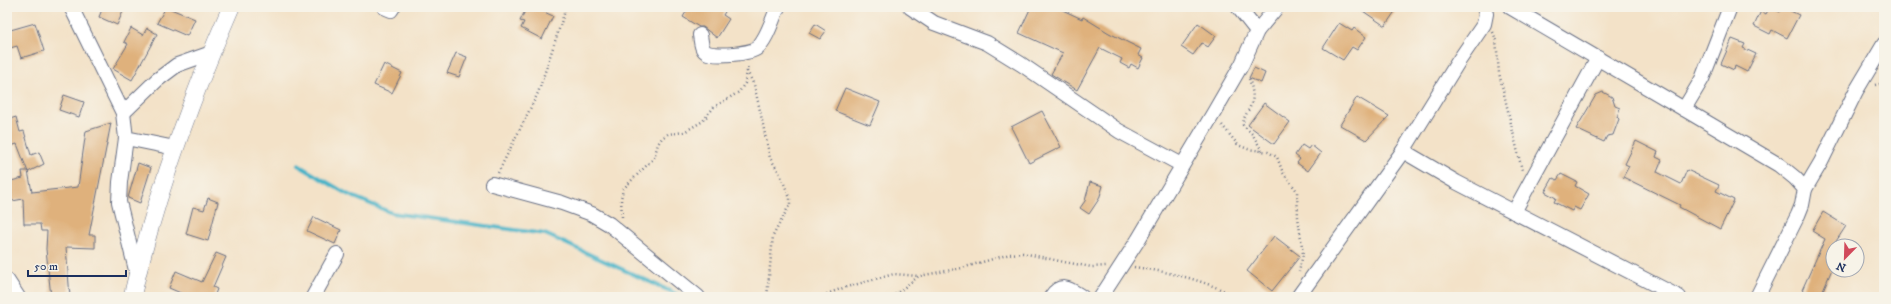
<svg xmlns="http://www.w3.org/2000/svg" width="1891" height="304" font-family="'IM FELL DW Pica',serif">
<rect width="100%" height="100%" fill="#f7f3e8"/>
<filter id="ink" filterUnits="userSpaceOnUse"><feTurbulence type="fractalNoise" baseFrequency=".025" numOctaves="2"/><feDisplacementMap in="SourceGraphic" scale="8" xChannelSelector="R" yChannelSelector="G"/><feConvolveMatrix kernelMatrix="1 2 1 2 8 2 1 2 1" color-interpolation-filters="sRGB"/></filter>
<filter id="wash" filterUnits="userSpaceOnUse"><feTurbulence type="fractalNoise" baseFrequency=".012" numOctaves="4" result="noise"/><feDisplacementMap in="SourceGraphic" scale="16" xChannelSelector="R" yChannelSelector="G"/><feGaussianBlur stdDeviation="0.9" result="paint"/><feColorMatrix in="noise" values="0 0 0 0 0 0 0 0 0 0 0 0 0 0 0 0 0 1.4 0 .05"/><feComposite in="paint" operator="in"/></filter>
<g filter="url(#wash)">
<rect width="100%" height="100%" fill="#f3e2c8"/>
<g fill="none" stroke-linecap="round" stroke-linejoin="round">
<polyline stroke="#4ab4c8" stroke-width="4" points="298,165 347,194 392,213 545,234 683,297"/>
</g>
<g id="blocks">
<g fill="#dfb17c">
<polygon points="103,7 125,7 117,25 99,17"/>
<polygon points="166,7 195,19 187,36 157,23"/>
<polygon points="527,7 543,7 542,11 553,16 542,39 521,28 524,22 520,21"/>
<polygon points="689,7 728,7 723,15 729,19 717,38 703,27 699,27 683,17"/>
<polygon points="1031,7 1056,7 1082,19 1083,17 1109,33 1141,49 1138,55 1143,58 1138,68 1131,64 1129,68 1120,63 1122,59 1100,48 1077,90 1051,74 1063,53 1019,33"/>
<polygon points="1357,7 1398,7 1385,26"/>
<polygon points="1770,7 1780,12 1782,7 1799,15 1787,38 1772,30 1770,34 1754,26 1761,11 1766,14"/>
<polygon points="35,23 44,51 21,58 17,46 7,49 7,31"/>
<polygon points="1198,23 1216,36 1208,47 1202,43 1193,55 1181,47"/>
<polygon points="1339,23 1352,31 1354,28 1366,37 1357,50 1352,47 1343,60 1323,48"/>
<polygon points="815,24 826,31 820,39 809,33"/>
<polygon points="131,28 143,35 147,28 157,34 132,80 113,69 128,44 124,42"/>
<polygon points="1732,39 1745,44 1743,48 1756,54 1747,72 1735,66 1734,70 1721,64"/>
<polygon points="456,53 467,57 459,77 447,73"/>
<polygon points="384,64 402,73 392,93 374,85"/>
<polygon points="1254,68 1265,73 1261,83 1249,78"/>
<polygon points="845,88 880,102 870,125 835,111"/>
<polygon points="1603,92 1612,97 1615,106 1620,108 1617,117 1619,119 1613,135 1607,136 1604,142 1576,129 1596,95"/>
<polygon points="64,95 84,102 79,117 59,110"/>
<polygon points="1357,97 1389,116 1366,140 1340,125"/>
<polygon points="1264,103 1290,122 1274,144 1248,125"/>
<polygon points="1042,111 1061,147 1029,163 1011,127"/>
<polygon points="16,117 20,132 24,131 31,155 39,152 44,164 28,172 17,144 7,147 7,120"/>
<polygon points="111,123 89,235 95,235 95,248 66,247 70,297 51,297 46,249 47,231 41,231 40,224 24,224 23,199 7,202 7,182 23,178 22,171 28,171 32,192 78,187 86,131"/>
<polygon points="1636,141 1658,152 1656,157 1662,160 1657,172 1681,184 1687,170 1719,185 1716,191 1734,200 1720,229 1679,207 1680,205 1623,177 1629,166 1625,164"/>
<polygon points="1302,145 1308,149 1311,145 1321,153 1308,171 1297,163 1300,159 1295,155"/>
<polygon points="138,163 151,168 140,203 128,198"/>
<polygon points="1561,174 1577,182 1575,186 1589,194 1580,210 1574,207 1572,211 1554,202 1556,198 1545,192 1553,178 1557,180"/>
<polygon points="1090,182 1103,186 1099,199 1089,214 1080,208 1085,201"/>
<polygon points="208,198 218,202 208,241 186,234 193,207 204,210"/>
<polygon points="1823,212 1846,226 1833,246 1833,267 1820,297 1805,297 1807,292 1802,290 1825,239 1812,231"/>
<polygon points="314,217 341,230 335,244 307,231"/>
<polygon points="1274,236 1300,256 1272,291 1247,271"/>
<polygon points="216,253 226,257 213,287 217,289 214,297 190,297 169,288 176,271 202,282"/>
</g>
</g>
</g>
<g filter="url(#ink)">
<use href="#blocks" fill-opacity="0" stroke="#676e83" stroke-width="1"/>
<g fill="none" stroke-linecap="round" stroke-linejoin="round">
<g stroke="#676e83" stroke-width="16">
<g id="minor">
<polyline points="71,7 123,113 126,138 175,148"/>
<polyline points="384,7 391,10 393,7"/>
<polyline points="910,7 934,23 987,43 1021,64 1119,131 1182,165"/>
<polyline points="1238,7 1257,31"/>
<polyline points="1510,7 1684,109"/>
<polyline points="1730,7 1702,79 1684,109 1779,165 1795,178 1805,189 1802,205 1798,215 1757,297"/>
<path d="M700,35C701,40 701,49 706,52C713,57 750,54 757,48C767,39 772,20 778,7"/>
<polyline points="123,113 157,80 177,65 211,53"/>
<polyline points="126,138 120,182 119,202 137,274"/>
<polyline points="1403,151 1456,182 1679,297"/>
<polyline points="492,184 562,203 592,214 609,224 698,297"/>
<polyline points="1805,189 1821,162 1856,91 1884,44"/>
<polyline points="1514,212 1598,58"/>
<polyline points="7,280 18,297"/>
<polyline points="313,297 337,254"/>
<path d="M1051,297C1061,281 1071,290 1082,297"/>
<polyline points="1101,297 1138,240 1213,114 1242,64 1257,31 1277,7"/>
<polyline points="1298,297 1403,151 1458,62 1484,24 1486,14 1484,7"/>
</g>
</g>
<g stroke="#676e83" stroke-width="18">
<path id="major" d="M132,297C155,197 190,101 231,7"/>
</g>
<g stroke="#676e83" stroke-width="2.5" stroke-dasharray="1 3" stroke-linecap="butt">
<polyline points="1493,32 1496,40 1499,73 1522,170"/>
<polyline points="747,71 754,85 759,106 770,158 779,172 790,198 790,204 773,236 767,297"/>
<path d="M1249,79C1252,87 1255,99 1250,107C1247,114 1243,117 1243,125L1253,135L1262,151"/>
<polyline points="1875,85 1884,83"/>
<polyline points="1222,125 1238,145 1248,149 1268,152 1277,157 1283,173 1297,191 1298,217 1303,254 1299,272"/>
<polyline points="498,173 538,93 564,14 565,7"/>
<polyline points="622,217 621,199 623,189 654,158 658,144 662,138 668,134 684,132 703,121 714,107 739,92 745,83 748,65"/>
<path d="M1134,267C1169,272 1201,279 1233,295L1234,297"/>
<polyline points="819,297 843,288 894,274 918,276"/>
<polyline points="892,297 919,276 962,268 1010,254 1023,253 1064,262 1092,267 1106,266"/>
</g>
<use href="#minor" stroke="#fff" stroke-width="14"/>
<use href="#major" stroke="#fff" stroke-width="17"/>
</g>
</g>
<rect width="1891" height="304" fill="none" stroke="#f7f3e8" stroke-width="24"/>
<g transform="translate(1845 258) rotate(203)"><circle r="19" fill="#f7f3e8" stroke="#9fa5b1"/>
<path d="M0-3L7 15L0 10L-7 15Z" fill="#d1495b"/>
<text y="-6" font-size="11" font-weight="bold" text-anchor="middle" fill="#1b2f5e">N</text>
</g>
<path d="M28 270v6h98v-6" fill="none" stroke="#1b2f5e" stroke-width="2"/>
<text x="34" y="270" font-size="12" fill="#1b2f5e" stroke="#f7f3e8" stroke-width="3" paint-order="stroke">50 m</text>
</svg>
